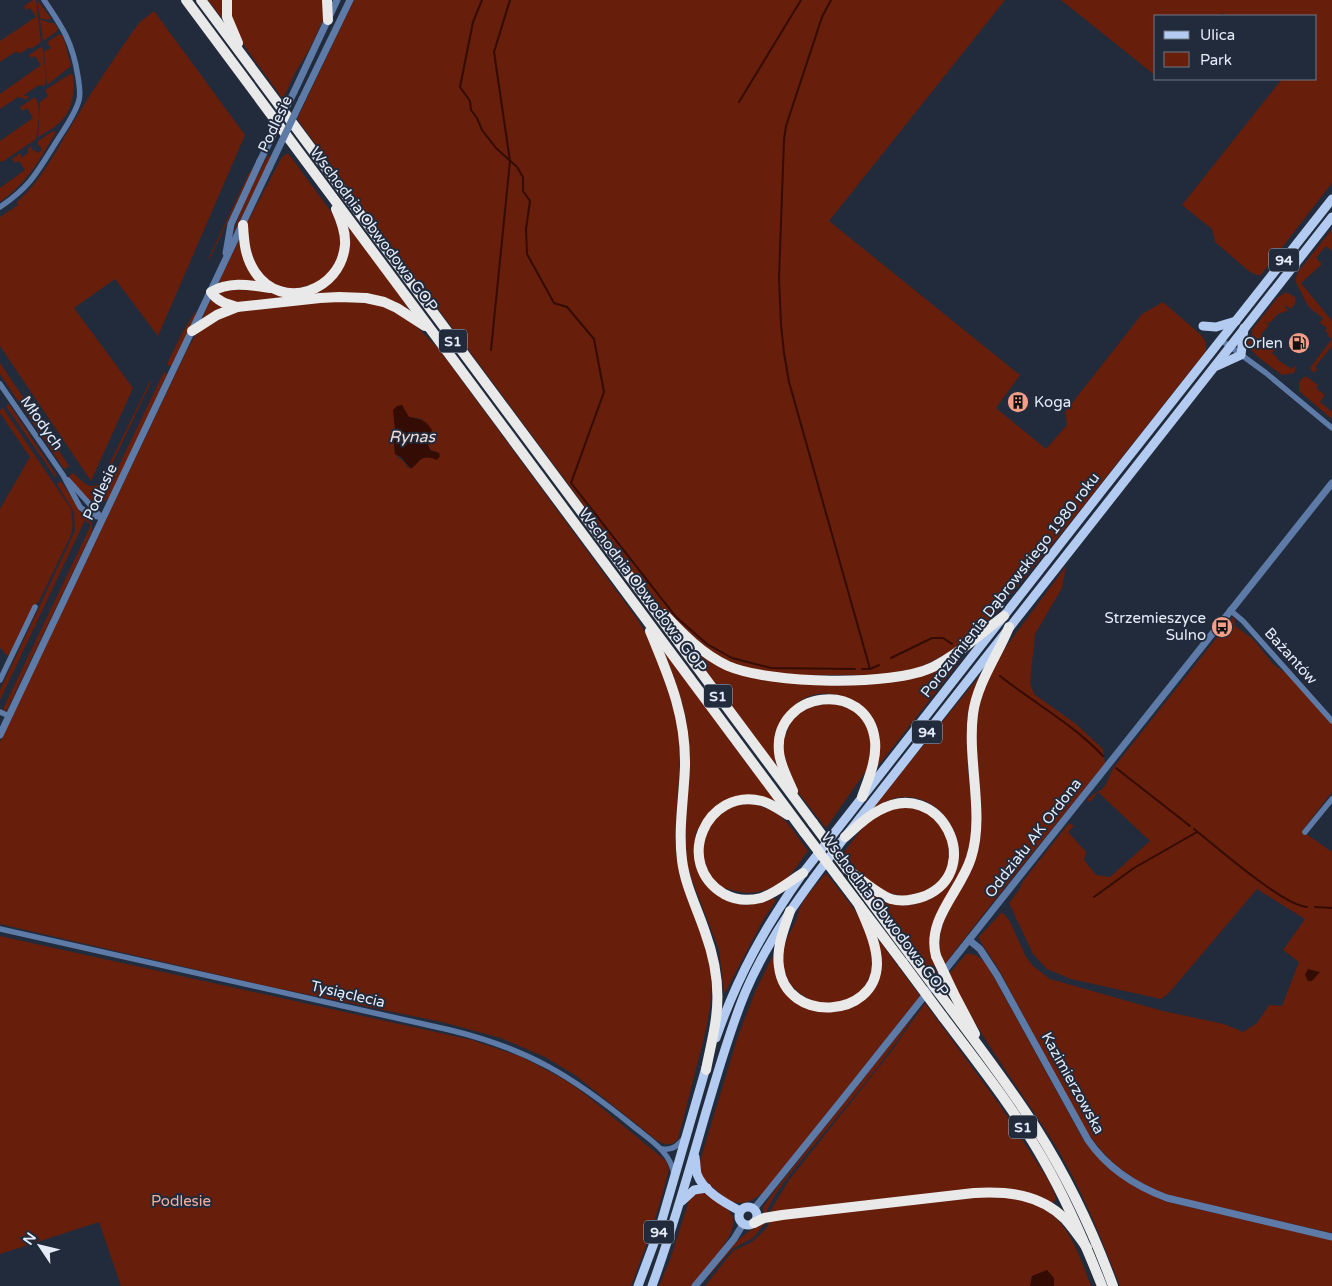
<svg xmlns="http://www.w3.org/2000/svg" width="1332" height="1286" font-family="'Varela Round',sans-serif">
<rect width="100%" height="100%" fill="#212b3c"/>
<g fill="#671e0a" fill-rule="evenodd">
<polygon points="33,0 36,0 41,42 31,49 30,47 21,53 15,52 0,62 0,41 36,17 30,8 26,10 24,6"/>
<polygon points="37,0 51,18 48,20 40,18"/>
<polygon points="208,0 224,0 223,18 221,17"/>
<polygon points="230,0 325,0 325,16 309,50 295,73 283,99 243,44 231,18"/>
<polygon points="354,0 1005,0 829,221 1020,375 996,408 1046,449 1067,425 1065,412 1142,314 1163,302 1201,335 1206,342 1206,351 1065,529 997,612 980,628 953,650 923,666 906,671 876,675 800,675 769,673 742,668 715,656 675,624 636,579 569,485 297,119"/>
<polygon points="1061,0 1332,0 1332,183 1260,276 1250,272 1215,242 1212,229 1182,205 1282,79 1316,79 1316,16 1226,16 1222,13 1219,16 1156,16 1156,76"/>
<path d="M154,11L245,135L158,336L115,279L74,308L133,388L91,481L0,346V217L18,205L17,202C44,178 57,148 76,118C93,89 112,62 131,34L140,22Z"/>
<polygon points="40,19 50,23 54,23 58,28 56,32 43,41"/>
<polygon points="58,35 62,35 64,39 71,66 47,85 44,52 51,48 47,42"/>
<polygon points="41,47 43,49 46,77 45,86 39,85 24,95 29,97 26,99 18,97 0,109 0,94 41,65 35,56 31,58 29,55"/>
<path d="M70,74L73,75C75,90 73,110 61,121C55,128 45,132 38,138L40,102L48,96L45,90Z"/>
<path d="M35,97C42,108 38,126 36,139L2,162L0,161V141L33,118L27,108L23,111L20,107Z"/>
<path d="M53,131L56,132C39,161 28,182 0,202V188L25,170L19,161L15,163L12,159L21,153V158L28,153V148L31,146L33,151L35,150L37,153L42,150L37,142Z"/>
<polygon points="288,153 335,217 340,232 340,246 337,259 328,274 315,284 295,289 280,287 262,277 248,251 247,223 282,157"/>
<polygon points="268,155 271,157 232,236 243,204"/>
<polygon points="254,167 208,262 210,255 249,173"/>
<polygon points="346,224 393,285 409,310 384,298 305,295 332,280"/>
<path d="M1332,229V251L1326,246L1316,258L1322,264L1301,283L1332,321V346L1315,367L1317,369L1314,373L1310,368L1332,339L1328,336L1329,334L1325,331L1327,328L1320,323L1323,318C1310,308 1309,309 1302,294C1298,285 1293,283 1298,272Z"/>
<polygon points="240,238 263,284 218,283"/>
<polygon points="263,289 285,297 235,304 214,292 219,290"/>
<path d="M1286,292L1295,297C1297,302 1294,306 1290,309L1286,305L1285,308L1289,310L1278,314L1270,323L1268,322L1267,324L1269,325L1261,335L1263,340L1275,349L1272,353L1278,358L1277,359C1283,364 1286,365 1292,369L1294,366L1296,367L1294,373L1282,375C1274,369 1250,353 1248,344C1247,339 1250,336 1253,332L1251,331L1278,297Z"/>
<polygon points="211,298 226,306 201,321"/>
<path d="M315,301L377,303L410,320L438,348L638,620C656,650 671,686 677,721C681,743 680,767 678,789C677,812 673,834 677,857C682,893 703,926 709,962C716,998 705,1034 696,1069C690,1093 684,1116 678,1139C670,1148 663,1144 655,1139L575,1075L545,1057L501,1038L442,1022L262,985L0,924V742L187,350L195,336L208,324L227,313ZM409,417L422,419L430,442L428,444L430,450L439,453L421,459L408,468C405,462 403,461 398,457C394,453 394,450 394,445C394,426 393,428 409,417Z"/>
<polygon points="195,312 196,314 172,365 169,366 167,364 181,335"/>
<polygon points="0,363 69,466 64,469 0,374"/>
<path d="M164,372L167,374L111,495C96,515 78,490 69,476L73,473C82,480 89,492 100,483L150,381L151,382L101,487L107,490Z"/>
<polygon points="1303,377 1307,377 1318,385 1316,388 1325,395 1320,402 1332,412 1332,419 1299,391 1299,383"/>
<polygon points="9,404 57,476 55,477 6,406"/>
<path d="M3,408L71,509C72,518 74,529 70,537L39,601L34,606L10,655H6L0,647V509L30,457L0,413V410Z"/>
<polygon points="61,481 80,511 92,523 92,532 6,712 3,709 91,525 85,520 0,700 0,690 75,531 74,512 57,484"/>
<path d="M1066,566L1062,588L1035,634L1030,683L1034,694L1076,724L1103,749L1105,763C1052,830 997,895 945,964L939,950L940,933L946,916L970,870L975,727L983,689L1005,648Z"/>
<path d="M1234,616L1235,626L1253,639L1273,664L1288,675L1332,724V792L1302,831L1332,852V1233L1168,1195C1128,1179 1106,1161 1083,1126L999,970L979,939V937L1001,913H1003L1009,920L1026,957L1033,966L1050,979L1163,1011L1224,1024L1243,1032L1257,1023L1269,1005L1282,1006L1299,962L1283,950L1305,919L1257,889L1168,994L1161,999L1071,979L1047,969L1033,954L1009,903L1019,890L1023,881L1069,823L1074,826L1068,832L1086,852L1084,860L1096,875L1110,877L1150,841L1098,792L1090,802L1087,800C1092,795 1095,793 1101,790C1108,785 1109,774 1114,767Z"/>
<path d="M684,641L724,667L863,684L906,680L924,675L957,658L961,660L875,770C878,759 882,748 879,736C873,698 819,678 792,708C789,711 784,716 782,720C780,727 782,764 782,774Z"/>
<polygon points="660,647 662,647 750,768 777,801 777,803 764,797 708,815 696,832 694,855 696,866 701,877 705,884 718,895 737,903 746,905 756,903 771,897 775,899 775,902 763,920 726,991 724,992 719,950 692,880 685,858 686,719 680,695"/>
<path d="M985,669L973,694L968,717V769L973,823L968,854L931,956L938,973L934,977L871,892C881,896 892,903 903,905C912,906 920,903 928,899C980,876 959,796 904,797C892,797 882,804 872,809Z"/>
<polygon points="833,702 854,711 865,721 873,744 868,768 826,828 797,791 783,755 784,738 791,722 805,708"/>
<path d="M749,804C782,808 790,826 808,851C801,859 795,871 787,878C774,889 756,895 740,892C733,890 724,889 718,885C690,865 703,821 730,807C735,805 742,804 749,804Z"/>
<path d="M913,807L935,817L948,836L949,866L942,880L923,892L906,897L885,892L858,872L845,854V851C866,823 875,808 913,807Z"/>
<path d="M826,873C844,897 873,926 873,958C873,974 864,993 849,1000C845,1001 839,1001 834,1002C830,1003 824,1004 819,1003C795,996 778,975 783,949C786,937 793,929 797,918C797,917 799,911 799,910C804,897 817,884 826,873Z"/>
<polygon points="0,936 472,1040 522,1057 565,1080 585,1094 666,1161 669,1169 663,1192 651,1233 631,1286 121,1286 99,1222 0,1254"/>
<path d="M876,936L920,996L765,1191C737,1215 726,1199 703,1178L701,1175L699,1164L738,1036L755,992L771,959L774,956L776,966L809,1008L822,1012H834L844,1010L875,985Z"/>
<path d="M966,954C976,953 980,958 987,965L1084,1141L1108,1168L1137,1188L1167,1202L1332,1240V1286H1120C1101,1238 1083,1192 1057,1148C1021,1090 978,1036 949,974Z"/>
<polygon points="925,1003 999,1104 1049,1181 1056,1198 1054,1202 1051,1203 1023,1192 769,1213 789,1180 891,1052"/>
<path d="M915,1014C888,1058 848,1103 815,1144C804,1157 766,1201 766,1216L763,1215V1207L775,1190Z"/>
<path d="M704,1192C713,1197 730,1207 733,1218C737,1237 703,1271 691,1286H659L671,1257L690,1197L695,1193Z"/>
<path d="M973,1196C987,1196 1007,1194 1020,1198C1065,1210 1076,1246 1091,1286H1054V1278L1032,1276L1030,1286H705L733,1251L752,1242L765,1230L769,1224V1220Z"/>
<path d="M766,1222L753,1238L732,1249L700,1286C719,1263 737,1233 766,1222Z"/>
</g>
<g fill="#340c03">
<path d="M402,405L409,417C420,419 426,420 432,430L428,444L430,450L439,453L440,456L437,460C420,454 422,460 411,469L401,457L395,454L394,444L392,438L395,431L393,410L397,406Z"/>
<polygon points="1308,969 1320,972 1312,981 1308,981 1305,975"/>
<polygon points="1047,1270 1054,1278 1054,1286 1030,1286 1032,1276"/>
</g>
<g fill="none" stroke-linecap="round" stroke-linejoin="round">
<g stroke="#340c03" stroke-width="2">
<polyline points="482,0 473,22 460,87 470,101 471,110 477,118 482,130 496,148 517,167 523,177 523,191 530,201 526,229 527,254 554,303 567,307 594,339 604,392 571,483 676,617 707,644 732,658 771,668 855,669"/>
<polyline points="831,0 822,17 786,126 784,140 779,278 781,325 784,353 789,382 870,669 879,665"/>
<polyline points="739,102 801,0"/>
<polyline points="491,350 510,161 494,52 510,0"/>
<polyline points="891,658 932,638 943,638 952,644"/>
<polyline points="862,669 870,669"/>
<path d="M1000,676C1034,703 1073,724 1103,756"/>
<polyline points="1116,768 1190,826"/>
<path d="M1194,829C1217,847 1282,905 1307,907"/>
<polyline points="1094,897 1134,868 1197,832"/>
<polyline points="1315,907 1332,908"/>
</g>
<g stroke="#5e7ba8" stroke-width="5.5">
<path d="M0,207C28,188 35,176 53,147C61,133 75,116 79,100C81,93 79,84 78,77C73,43 63,28 44,0"/>
<polyline points="1221,340 1266,373 1332,428"/>
<polyline points="0,384 63,475 80,507 90,515 103,518"/>
<polyline points="68,480 102,518"/>
<polyline points="1230,610 1243,621 1332,721"/>
<polyline points="0,680 35,607"/>
<polyline points="0,712 9,716"/>
<polyline points="1305,832 1332,799"/>
<path d="M0,929L450,1030C528,1049 572,1076 633,1126C650,1140 670,1151 674,1174"/>
<path d="M662,1149C673,1151 678,1145 685,1137"/>
</g>
<g stroke="#5e7ba8" stroke-width="7">
<polyline points="294,92 337,0"/>
<polyline points="302,99 350,0"/>
<polyline points="226,253 231,224 260,161"/>
<polyline points="0,735 269,168"/>
<path d="M969,940L980,949L997,975L1088,1140C1107,1168 1135,1186 1167,1198L1332,1237"/>
<polyline points="754,1209 841,1101 1332,483"/>
<polyline points="695,1286 734,1239 743,1224"/>
</g>
<g stroke="#b3cbf0" stroke-width="9">
<polyline points="1203,326 1216,327 1236,321"/>
<polyline points="1217,366 1241,355 1244,328"/>
<path d="M716,1038C738,975 765,927 803,873L1100,493L1332,199"/>
<path d="M695,1157C696,1163 696,1169 697,1174C703,1191 725,1203 740,1211"/>
<polyline points="682,1201 694,1190 707,1188"/>
<circle cx="748" cy="1216" r="9"/>
<polyline points="638,1286 660,1227 707,1064"/>
<path d="M652,1286C673,1229 689,1171 706,1112C718,1072 729,1032 745,993C769,936 807,886 845,837L1332,217"/>
</g>
<g stroke="#e9e9e9" stroke-width="10">
<polyline points="186,0 804,832"/>
<polyline points="201,0 813,823"/>
<polyline points="227,0 227,17 238,43"/>
<polyline points="327,0 328,20"/>
<path d="M243,225C244,242 245,257 255,272C282,312 341,291 345,245C346,232 341,220 336,209"/>
<path d="M270,288C250,285 229,281 211,292C217,301 226,304 237,307L320,298L339,297L366,298L384,302L397,308L425,326"/>
<polyline points="192,331 217,315 237,307"/>
<path d="M664,614C683,634 702,654 728,666C770,684 892,687 933,667C959,654 981,633 1004,616"/>
<path d="M650,631C669,677 686,715 685,766C684,797 678,829 682,860C685,885 697,908 705,932C715,959 720,989 716,1018C714,1035 709,1053 706,1070"/>
<path d="M793,791C788,779 780,765 779,752C773,690 868,678 875,741C877,760 868,780 862,797"/>
<path d="M788,815C780,810 772,804 762,801C706,787 673,864 724,894C735,900 749,901 761,898C776,893 790,881 803,873"/>
<path d="M845,837C855,828 866,817 878,811C941,775 986,870 925,896C914,900 902,902 891,899C875,893 860,878 847,869"/>
<polyline points="838,877 903,963"/>
<polyline points="853,877 911,956"/>
<path d="M790,911C784,929 776,948 779,967C786,1024 876,1019 877,964C877,944 867,924 859,905"/>
<path d="M936,956C926,919 961,891 971,858C985,815 967,761 973,714C977,683 998,655 1009,627"/>
<polyline points="953,992 975,1034"/>
<path d="M951,1009C980,1048 1010,1087 1036,1128C1067,1177 1093,1231 1113,1286"/>
<path d="M943,1017C978,1063 1015,1110 1044,1161C1067,1201 1085,1243 1102,1286"/>
<path d="M754,1223L764,1218L782,1215L974,1193C1007,1191 1040,1194 1065,1219C1073,1228 1080,1238 1087,1248"/>
</g>
<g stroke="#5e7ba8" stroke-width="7">
<polyline points="260,161 294,92"/>
<polyline points="269,168 302,99"/>
</g>
<g stroke="#e9e9e9" stroke-width="10">
<polyline points="813,823 845,866"/>
<polyline points="804,832 838,877"/>
<polyline points="911,956 951,1009"/>
<polyline points="936,956 953,992"/>
<polyline points="903,963 943,1017"/>
</g>
</g>
<defs>
<g id="fuel-disc" transform="scale(1.125)"><circle r="9.5" fill="#f49e87" stroke="#212b3c"/><path d="M-5.5-6h7V0h2V4h1.3V-2.5L3-4.5l.8-.8L6-3V5H2.5V1h-1V6h-7ZM-4.2-4.7v3.2H.2V-4.7Z" fill="#111"/></g>
<g id="building-disc" transform="scale(1.125)"><circle r="9.5" fill="#f49e87" stroke="#212b3c"/><path d="M-4-6H4V6H1V3H-1V6H-4ZM-2.5-4.3h1.7v1.8h-1.7ZM.8-4.3h1.7v1.8H.8ZM-2.5-1h1.7V.8h-1.7ZM.8-1h1.7V.8H.8Z" fill="#111"/></g>
<g id="bus-disc" transform="scale(1.125)"><circle r="9.5" fill="#f49e87" stroke="#212b3c"/><path d="M-5-6H5V4H4V6H2V4H-2V6H-4V4H-5ZM-3.5-4V0h7V-4ZM-3.5 1.2v1.5H-2V1.2ZM2 1.2v1.5H3.5V1.2Z" fill="#111"/></g>
</defs>
<g fill-rule="evenodd">
<use href="#fuel-disc" x="1299" y="343"/>
<use href="#building-disc" x="1018" y="402"/>
<use href="#bus-disc" x="1222" y="627"/>
</g>
<g text-anchor="middle" stroke-width="4" stroke-linejoin="round" paint-order="stroke">
<g fill="#212b3c" stroke="#aab2c0" stroke-width="1">
<rect x="1269" y="248.5" width="30" height="23" rx="4"/>
<rect x="439" y="329.5" width="28" height="23" rx="4"/>
<rect x="704" y="684.5" width="28" height="23" rx="4"/>
<rect x="912" y="720.5" width="30" height="23" rx="4"/>
<rect x="1009" y="1115.5" width="28" height="23" rx="4"/>
<rect x="644" y="1220.5" width="30" height="23" rx="4"/>
</g>
<g font-size="14" font-weight="bold" fill="#e5ecf8">
<text x="1284" y="265">94</text>
<text x="453" y="346">S1</text>
<text x="718" y="701">S1</text>
<text x="927" y="737">94</text>
<text x="1023" y="1132">S1</text>
<text x="659" y="1237">94</text>
</g>
<g font-size="15" fill="#e5ecf8" stroke="#212b3c">
<text transform="translate(275 124) rotate(-65)" y="5">Podlesie</text>
<text transform="translate(374 229) rotate(53)" y="5">Wschodnia Obwodowa GOP</text>
<text transform="translate(42 423) rotate(55)" y="5">Młodych</text>
<text transform="translate(100 492) rotate(-65)" y="5">Podlesie</text>
<text transform="translate(1010 585) rotate(-52)" y="5">Porozumienia Dąbrowskiego 1980 roku</text>
<text transform="translate(643 590) rotate(53)" y="5">Wschodnia Obwodowa GOP</text>
<text transform="translate(1291 656) rotate(48)" y="5">Bażantów</text>
<text transform="translate(1033 838) rotate(-52)" y="5">Oddziału AK Ordona</text>
<text transform="translate(885 914) rotate(53)" y="5">Wschodnia Obwodowa GOP</text>
<text transform="translate(348 994) rotate(13)" y="5">Tysiąclecia</text>
<text transform="translate(1073 1083) rotate(61)" y="5">Kazimierzowska</text>
</g>
<g font-size="15" fill="#e5ecf8" stroke="#212b3c" text-anchor="end">
<text x="1283" y="348">Orlen</text>
<text x="1034" y="407" text-anchor="start">Koga</text>
<text x="1206" y="623">Strzemieszyce<tspan x="1206" dy="17">Sulno</tspan></text>
</g>
<g font-size="15" fill="#f3af9c" stroke="#212b3c">
<text x="181" y="1206">Podlesie</text>
</g>
<g font-size="16" font-style="italic" fill="#f4dcd5" stroke="#212b3c">
<text x="412" y="442">Rynas</text>
</g>
</g>
<rect x="1154" y="15" width="162" height="65" fill="#212b3c" stroke="#6f7887"/>
<rect x="1164" y="31" width="25" height="8" fill="#b3cbf0" stroke="#6f7887"/>
<text x="1200" y="40" font-size="15" fill="#e5ecf8">Ulica</text>
<rect x="1164" y="52" width="25" height="15" fill="#671e0a" stroke="#6f7887"/>
<text x="1200" y="65" font-size="15" fill="#e5ecf8">Park</text>
<g transform="translate(40 1246) rotate(305)" stroke="#212b3c" stroke-width="4" paint-order="stroke">
<path d="M0-4L9 19L0 12L-9 19Z" fill="#e5ecf8"/>
<text y="-8" font-size="14" font-weight="bold" text-anchor="middle" fill="#e5ecf8">N</text>
</g>
</svg>
